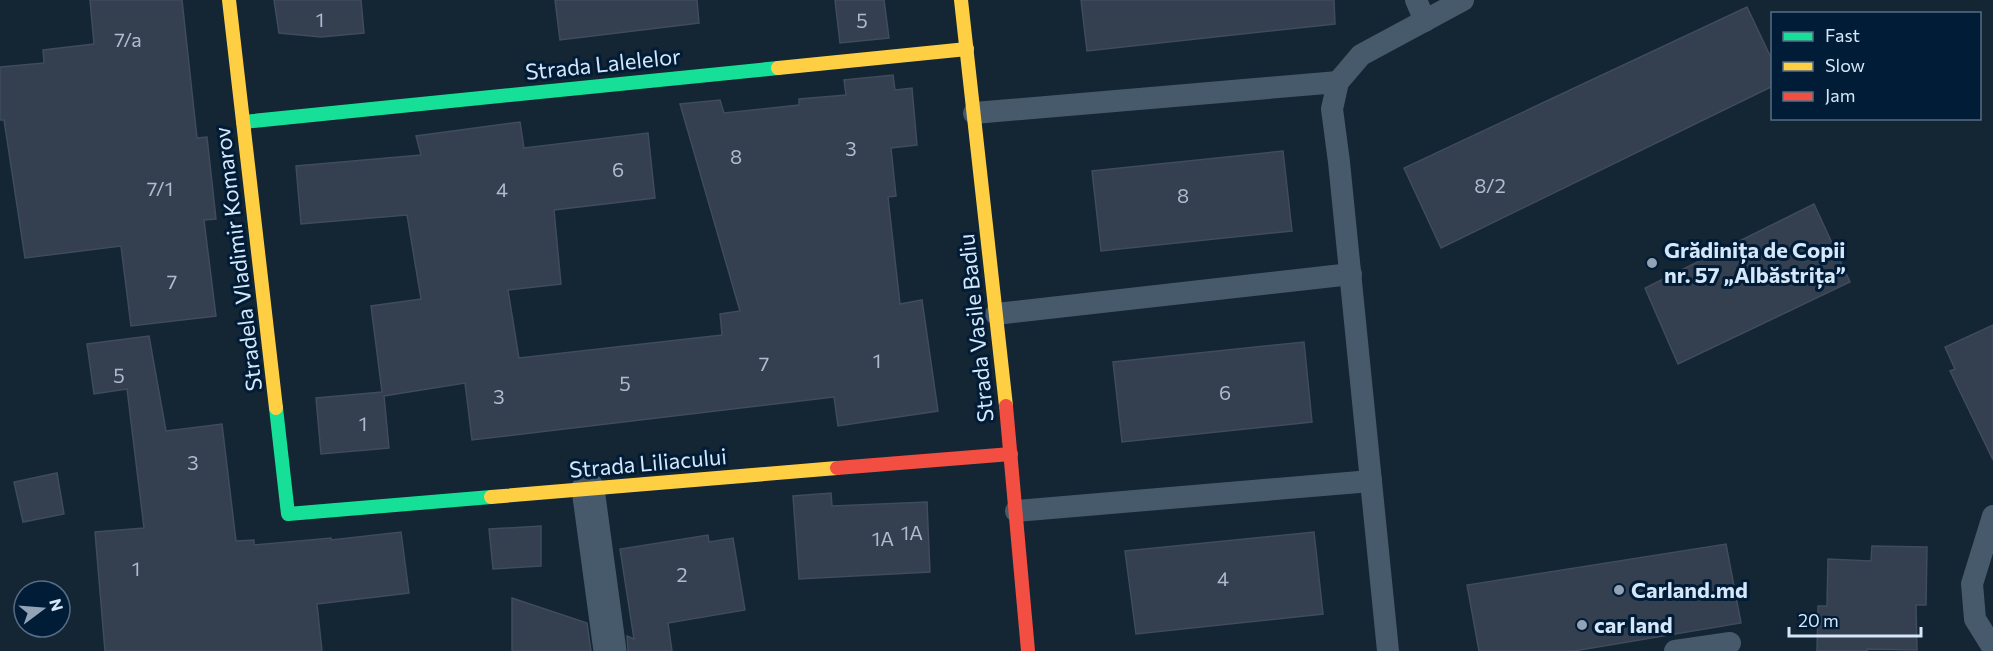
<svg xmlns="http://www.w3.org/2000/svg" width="1993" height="651" font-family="Commissioner,sans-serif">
<rect width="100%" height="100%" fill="#142533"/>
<g fill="#343f50" stroke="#404b5d" stroke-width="1.5">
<polygon points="90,0 182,0 197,138 207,137 216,219 204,220 216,316 131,326 121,246 25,258 4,120 0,120 0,67 44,63 43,50 94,44"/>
<polygon points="274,0 361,0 364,33 321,37 279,33"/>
<polygon points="555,0 697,0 699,23 560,40"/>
<polygon points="835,0 884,0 889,38 840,43"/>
<polygon points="1081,0 1334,0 1335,24 1087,51"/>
<polygon points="1747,7 1773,62 1773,86 1441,248 1404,168"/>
<polygon points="893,75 895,90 912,88 917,145 891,148 896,196 888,197 900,304 922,300 938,411 838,426 834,397 472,440 465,383 384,396 389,448 321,454 316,398 382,392 371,306 421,299 407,215 301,224 296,166 421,155 416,136 520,122 524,148 648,133 655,198 554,210 561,284 508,290 519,358 722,335 720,314 740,311 680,104 720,100 724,113 799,105 799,99 846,95 844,80"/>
<polygon points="1283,151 1292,231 1101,251 1092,171"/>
<polygon points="1814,204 1850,282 1678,364 1645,288"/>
<polygon points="1993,325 1993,460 1950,371 1955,369 1945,347"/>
<polygon points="149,336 166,431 222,424 236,541 254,540 254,545 331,538 331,540 401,532 409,593 317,604 322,651 105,651 95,532 144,528 127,389 94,394 87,344"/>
<polygon points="1304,342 1312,422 1122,442 1113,362"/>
<polygon points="57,473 64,514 23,522 14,482"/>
<polygon points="831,493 832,506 927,502 930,572 799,579 793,496"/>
<polygon points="541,526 541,566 493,569 489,529"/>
<polygon points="1314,532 1323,614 1136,634 1125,551"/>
<polygon points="708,535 709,542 733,538 745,610 668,623 672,651 628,651 627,636 634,639 620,549"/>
<polygon points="1726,544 1741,623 1574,651 1479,651 1467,585"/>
<polygon points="1872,546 1927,547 1926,605 1916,605 1917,650 1867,649 1867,651 1817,651 1818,606 1827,606 1828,559 1871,561"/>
<polygon points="512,598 587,623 591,651 512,651"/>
</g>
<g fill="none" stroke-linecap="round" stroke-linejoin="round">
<g stroke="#465a6b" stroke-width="22">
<polyline points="1416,0 1425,21"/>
<polyline points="974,113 1338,82"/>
<polyline points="996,314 1351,274"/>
<polyline points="1016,511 1371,481"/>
<polyline points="1993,516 1972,584 1975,619 1993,648"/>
<polyline points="1388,651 1339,162 1332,109 1338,82 1361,55 1463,0"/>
<polyline points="1675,651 1730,643"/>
</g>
<polyline stroke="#465a6b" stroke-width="33" points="588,489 610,651"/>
<g stroke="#16e098" stroke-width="14">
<polyline points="243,122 778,68"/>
<polyline points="276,408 288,514 491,497"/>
</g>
<g stroke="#ffcf43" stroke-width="14">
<polyline points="229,0 276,408"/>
<polyline points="961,0 1006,406"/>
<polyline points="778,68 967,49"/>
<polyline points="491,497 837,468"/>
</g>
<g stroke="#f24e42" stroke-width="14">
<polyline points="1006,406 1028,651"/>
<polyline points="837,468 1011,454"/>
</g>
</g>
<g fill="#91a3b4" stroke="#001c36" stroke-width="2">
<circle cx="1652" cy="263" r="6"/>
<circle cx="1619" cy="590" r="6"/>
<circle cx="1582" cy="625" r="6"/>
</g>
<g text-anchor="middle" stroke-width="6" stroke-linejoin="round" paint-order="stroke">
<g font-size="20" fill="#adbdcf">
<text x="320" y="27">1</text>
<text x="862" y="28">5</text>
<text x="128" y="47">7/a</text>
<text x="851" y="156">3</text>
<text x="736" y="164">8</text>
<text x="618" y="177">6</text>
<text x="1490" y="193">8/2</text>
<text x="160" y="196">7/1</text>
<text x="502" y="197">4</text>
<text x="1183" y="203">8</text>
<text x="172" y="289">7</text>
<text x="877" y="368">1</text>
<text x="764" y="371">7</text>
<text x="119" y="383">5</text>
<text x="625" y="391">5</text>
<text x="1225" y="400">6</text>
<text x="499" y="404">3</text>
<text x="363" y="431">1</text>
<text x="193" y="470">3</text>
<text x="912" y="540">1A</text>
<text x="883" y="546">1A</text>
<text x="136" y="576">1</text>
<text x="682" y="582">2</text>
<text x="1223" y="586">4</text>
</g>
<g font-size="22" fill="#d5e7f9" stroke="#001c36">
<text transform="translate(603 64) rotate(-6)" y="8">Strada Lalelelor</text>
<text transform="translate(238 259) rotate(-97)" y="8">Stradela Vladimir Komarov</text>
<text transform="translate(976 328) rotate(-96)" y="8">Strada Vasile Badiu</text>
<text transform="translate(648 463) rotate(-5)" y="8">Strada Liliacului</text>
</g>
<g font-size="22" font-weight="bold" fill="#d5e7f9" stroke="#001c36" text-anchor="start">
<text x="1664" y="258">Grădinița de Copii<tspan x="1664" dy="25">nr. 57 „Albăstrița”</tspan></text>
<text x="1631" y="598">Carland.md</text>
<text x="1594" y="633">car land</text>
</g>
</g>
<rect x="1771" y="12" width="210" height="108" fill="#001c36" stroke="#556d84" stroke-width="1.5"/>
<rect x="1783" y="32" width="30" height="9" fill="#16e098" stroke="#556d84" stroke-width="1.5"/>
<text x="1825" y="42" font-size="18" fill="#d5e7f9">Fast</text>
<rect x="1783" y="62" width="30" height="9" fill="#ffcf43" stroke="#556d84" stroke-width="1.5"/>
<text x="1825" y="72" font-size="18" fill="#d5e7f9">Slow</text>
<rect x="1783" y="92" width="30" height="9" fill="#f24e42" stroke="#556d84" stroke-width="1.5"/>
<text x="1825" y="102" font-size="18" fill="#d5e7f9">Jam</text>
<g transform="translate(42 609) rotate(74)"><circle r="28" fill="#001c36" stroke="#556d84" stroke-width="1.5"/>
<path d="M0-4.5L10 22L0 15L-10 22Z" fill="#91a3b4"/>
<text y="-9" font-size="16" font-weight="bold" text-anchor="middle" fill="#d5e7f9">N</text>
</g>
<path d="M1789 627v9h132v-9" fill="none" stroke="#d5e7f9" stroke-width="3"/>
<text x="1798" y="627" font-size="18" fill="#d5e7f9" stroke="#001c36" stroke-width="4.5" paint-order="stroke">20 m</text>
</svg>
